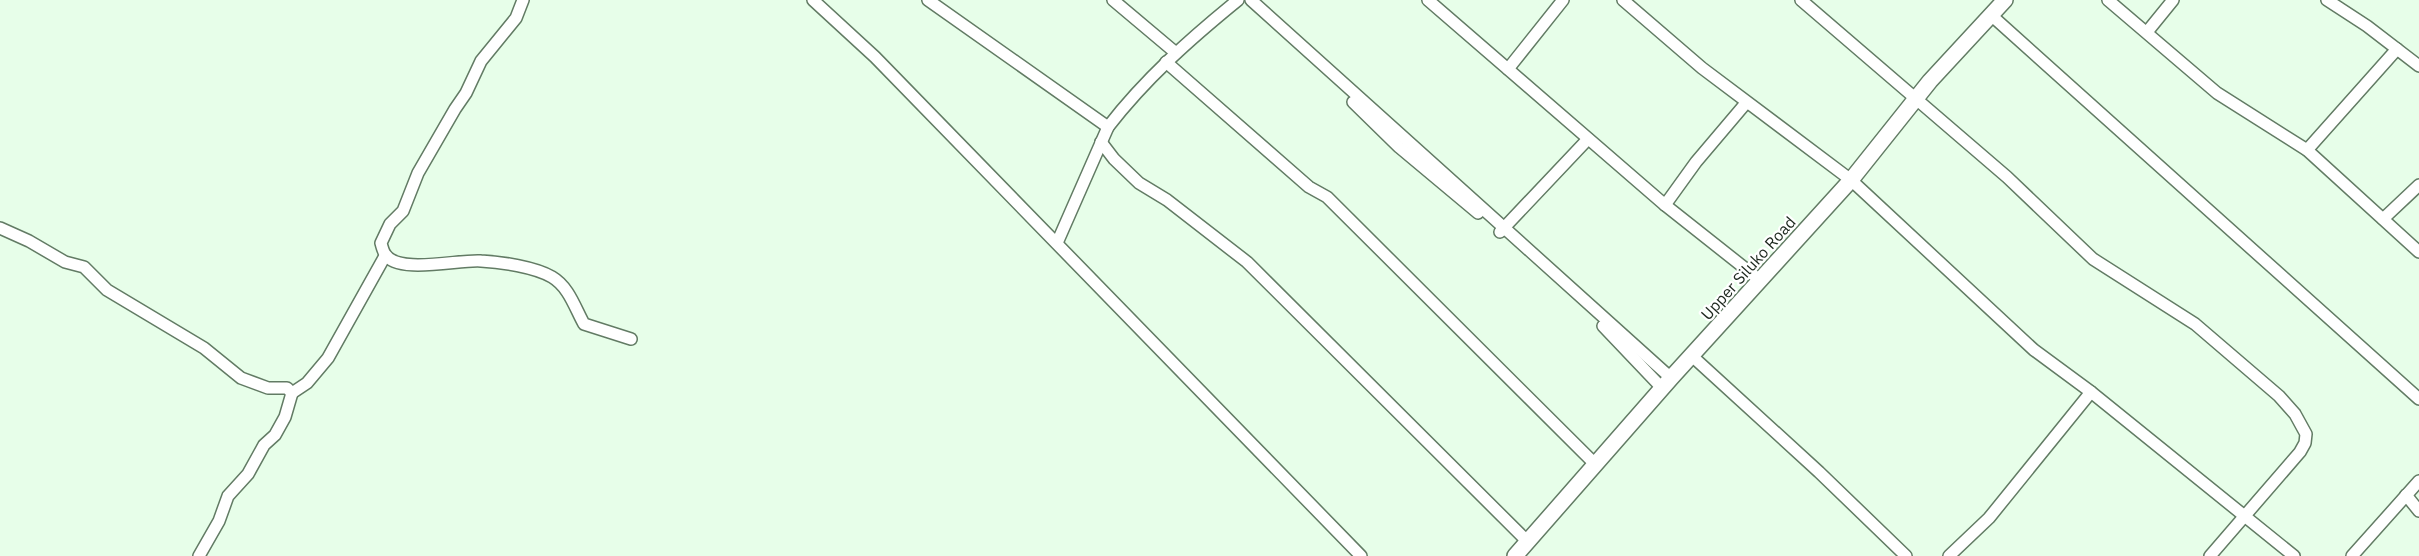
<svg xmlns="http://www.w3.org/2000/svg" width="2419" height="556" font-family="'IBM Plex Sans',sans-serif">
<rect width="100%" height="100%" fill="#e7fee9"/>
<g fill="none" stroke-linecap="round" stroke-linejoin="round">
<g stroke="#627b64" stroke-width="14">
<g id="minor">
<path d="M523,0L516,18L481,61L466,93L455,109L418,173L403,211L390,224L381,243C382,247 383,251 385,254C398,275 460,259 481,261C501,262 535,267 552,277C569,287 575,308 584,324L631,339"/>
<polyline points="813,0 875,57 1361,556"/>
<polyline points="928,0 1108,127 1057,243"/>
<polyline points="1113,0 1176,53"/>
<polyline points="1251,0 1671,378"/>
<polyline points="1428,0 1665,205 1761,281"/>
<polyline points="1623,0 1702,68 1851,180 2034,350 2091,392 2294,556"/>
<polyline points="1801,0 2007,177 2093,259 2195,324 2279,396 2295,414 2306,434 2305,443 2300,452 2210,556"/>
<polyline points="2108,0 2217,93 2307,150 2419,252"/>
<polyline points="2327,0 2367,26 2419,66"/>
<polyline points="1991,15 2419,399"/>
<polyline points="2147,32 2173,0"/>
<polyline points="1166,62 1309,187 1327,197 1595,464"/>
<polyline points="1508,69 1563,0"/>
<polyline points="1353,102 1399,147 1478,213"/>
<path d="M1108,127C1145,79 1190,39 1238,0"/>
<polyline points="1101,142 1114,159 1139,183 1167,200 1247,262 1526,540"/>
<polyline points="2307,150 2397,49"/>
<polyline points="1665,205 1696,162 1746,103"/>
<polyline points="2383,219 2419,185"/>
<polyline points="0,228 29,241 65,262 84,267 107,290 204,348 241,378 268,388 287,388 292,393 285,417 275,435 264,445 248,474 228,496 219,521 199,556"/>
<polyline points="1500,232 1588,139"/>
<polyline points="1603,326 1662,388"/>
<polyline points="1692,356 1819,472 1906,556"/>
<polyline points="292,393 307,383 328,358 385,256"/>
<polyline points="2406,495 2419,511"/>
<polyline points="1949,556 1989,518 2091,392"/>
<polyline points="2352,556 2419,481"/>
</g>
</g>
<g stroke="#627b64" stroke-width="18">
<polyline id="major" points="1515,556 1671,378 1851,180 1930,81 2005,0"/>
</g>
<use href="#minor" stroke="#fff" stroke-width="11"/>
<use href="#major" stroke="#fff" stroke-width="15"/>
</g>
<g text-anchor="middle" stroke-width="4.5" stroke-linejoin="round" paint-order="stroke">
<g font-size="16" fill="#1c271d" stroke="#fff">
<text transform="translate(1748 268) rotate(-48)" y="6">Upper Siluko Road</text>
</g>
</g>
</svg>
